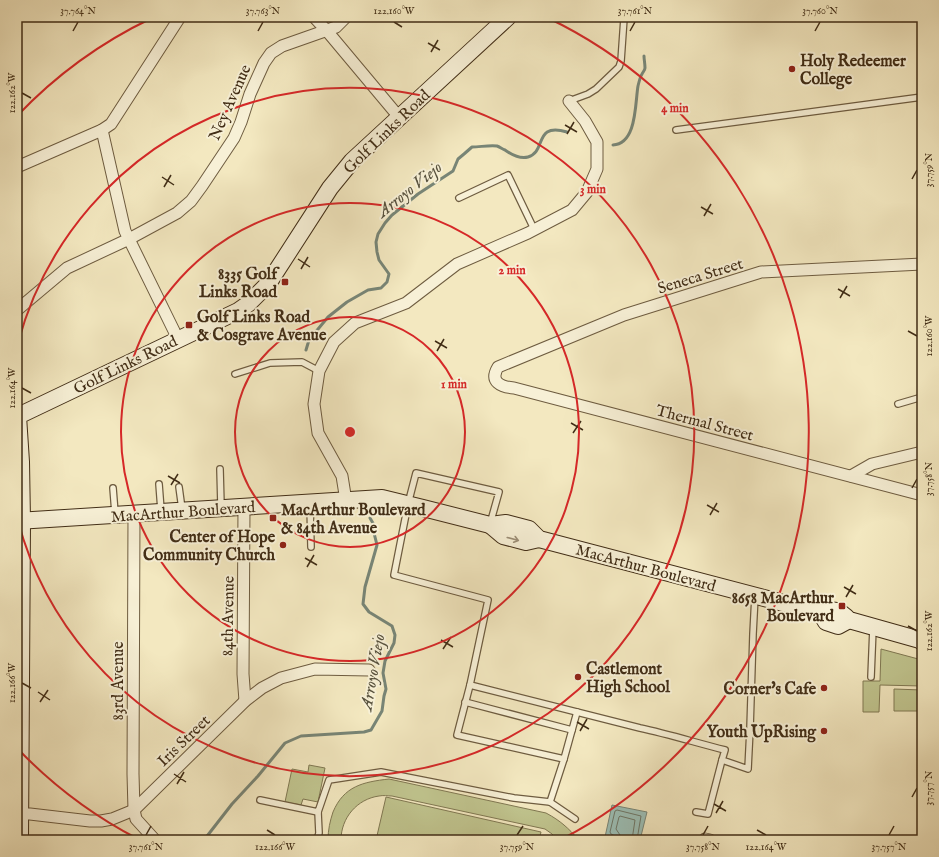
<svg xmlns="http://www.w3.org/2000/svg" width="939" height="857" font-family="'IM FELL English',serif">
<rect width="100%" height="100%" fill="#f3e8c0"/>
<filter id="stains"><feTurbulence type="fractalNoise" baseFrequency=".005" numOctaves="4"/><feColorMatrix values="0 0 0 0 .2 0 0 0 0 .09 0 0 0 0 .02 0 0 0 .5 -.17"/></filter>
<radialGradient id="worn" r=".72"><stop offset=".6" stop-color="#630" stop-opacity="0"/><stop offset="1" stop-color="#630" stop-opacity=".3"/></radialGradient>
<g fill="#c0c48e" stroke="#807852">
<polygon points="881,649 922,660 922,686 880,685 879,712 863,712 863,681 880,681"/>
<polygon points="894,689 922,690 922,711 894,711"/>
<polygon points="309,765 325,768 318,802 303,799 301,805 285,802 292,769 308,772"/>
<path d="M389,779L546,813C561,821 568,828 579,840H558L552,834L545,829L392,796C388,796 383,795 379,796C357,799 341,818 341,840H328C328,830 330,821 333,812C344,786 363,782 389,779Z"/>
<polygon points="386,797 541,832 539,840 376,840"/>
</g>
<polygon fill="#9cbfb6" stroke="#788576" points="612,805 647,812 640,840 620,840 605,837"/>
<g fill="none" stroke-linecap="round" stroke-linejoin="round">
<g stroke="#6e7666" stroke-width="1">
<polyline points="616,840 615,836 611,834 610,832 615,811 617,810 641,816 637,840"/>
<polyline points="621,840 620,835 616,829 619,817 620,816 635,820 632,840"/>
</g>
<g stroke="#788576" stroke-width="3">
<path d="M613,145C637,144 635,103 638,86C639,82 640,77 642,74C643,72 645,70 645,68C645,64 644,59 644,56"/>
<path d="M306,350L309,340L328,317L347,302L368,290L381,288L387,282L389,274L379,260L377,252L376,242L378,234L385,223L392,215L418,194L453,171L458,159L464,154L472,147C480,147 489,145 497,146C500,147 502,149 505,150C512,155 520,159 528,157C547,152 533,122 567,132"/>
<polyline points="204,840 232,804 258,776 285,743 301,736 364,732 371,730 382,711 384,696 386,689 383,673 385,661 394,643 395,635 392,626 369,612 363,604 365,587 377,545 374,533 374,525 370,518"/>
</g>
<g stroke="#6e5c40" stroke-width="8">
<g id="lane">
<polyline points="569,101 588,94 596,89 619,67 621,61 624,18"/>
<polyline points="676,130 922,97"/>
<polyline points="459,198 508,175 534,229"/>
<polyline points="235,374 270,363 302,362 319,371"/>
<polyline points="898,404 922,397"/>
<polyline points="220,469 221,506"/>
<polyline points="159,484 161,510"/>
<polyline points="179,487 182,509"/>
<polyline points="113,488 115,513"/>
<polyline points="310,504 311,547"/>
<path d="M490,524L499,492L416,473L408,504L394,575L488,600L470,685L640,728C668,734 697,743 725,750L722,760L748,769L750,729L753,634L755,596"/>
<polyline points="871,677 873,628"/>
<polyline points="470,685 457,735 564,759 550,802 575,819"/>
<polyline points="465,702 572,730"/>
<polyline points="564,759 577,712"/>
<polyline points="260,800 318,812 329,780 381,772 514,798 550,802"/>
<polyline points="696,812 708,814 722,760"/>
<polyline points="317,840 319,833 318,812"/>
</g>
</g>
<g stroke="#6e5c40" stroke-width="13">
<g id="street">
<polyline points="314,17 327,31 399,117"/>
<polyline points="102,130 125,231 178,339"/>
<polyline points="17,167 102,130 111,124 180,17"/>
<path d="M922,264L761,272L624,315L498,367C489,382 501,387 514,388L922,495"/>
<polyline points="17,310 67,268 129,239 177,213 191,201 202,186 234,138 241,122 250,94 264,63 271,53 282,46 336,27 346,17"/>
<polyline points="851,476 872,464 922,452"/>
<polyline points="346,501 342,476 318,433 314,404 319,371 334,342 355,323 406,303 457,264 528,233 572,210 587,192 597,169 597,142 585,121 569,101"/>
<polyline points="244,507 243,674 245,701"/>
<polyline points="134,514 133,774 134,810 136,819 155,840"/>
<polyline points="17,814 30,814 90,821 101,821 112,819 134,810 245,701 262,688 281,678 315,669 369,670"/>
<polyline points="705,839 710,840"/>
</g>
</g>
<g stroke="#412d16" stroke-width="18">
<g id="secondary">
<path d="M17,521L382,498L423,508L490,525L506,523L529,529L539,539L821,613C834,608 840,610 849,620L920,640L922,642"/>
<polyline points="490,525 503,536 526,542 539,539"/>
<polyline points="821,613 826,622 838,626 849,620"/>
<polyline points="20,840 22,521 21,462 18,416 238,311 248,304 268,284 330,188 352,161 508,17"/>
</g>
</g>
<use href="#lane" stroke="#f7f0d6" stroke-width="5.5"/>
<use href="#street" stroke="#f7f0d6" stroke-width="11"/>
<use href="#secondary" stroke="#f7f0d6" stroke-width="16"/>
</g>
<defs><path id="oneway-shaft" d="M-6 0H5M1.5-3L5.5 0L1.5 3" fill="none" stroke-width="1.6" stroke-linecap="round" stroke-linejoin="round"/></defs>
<use stroke="#9c8e76" href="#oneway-shaft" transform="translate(513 539) rotate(15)"/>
<path fill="none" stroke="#412d16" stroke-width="1.5" d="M394,22L402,27M73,31L78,22M258,31L263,22M630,31L635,22M815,31L820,22M428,43L440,50M431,52L438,40M22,93L31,98M565,125L577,132M567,134L574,122M162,177L174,185M912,179L917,170M164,187L171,175M701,207L713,214M704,216L711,204M298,259L310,267M301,269L308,257M838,289L850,296M840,298L847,286M908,331L917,336M435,341L447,348M437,351L444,339M22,388L31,393M571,423L583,430M573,433L581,421M168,476L180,483M171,485L178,474M912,488L917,479M707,505L719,512M710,515L717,503M305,558L317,565M307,567L314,555M844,587L856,594M846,597L853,585M908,626L917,631M441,640L453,647M443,649L451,637M22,683L31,688M38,692L50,700M40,702L48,690M577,722L589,729M580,731L587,719M174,774L186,782M177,784L184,772M912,797L917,788M714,804L726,811M716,813L723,801M267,830L275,835M757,830L766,835M146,835L151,826M517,835L523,826M703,835L708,826M889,835L894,826"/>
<g fill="none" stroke="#d62828" stroke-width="2">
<circle cx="350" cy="432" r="115"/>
<circle cx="350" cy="432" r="229"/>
<path d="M18 343A344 344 0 1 1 18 521"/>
<path d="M138 839A459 459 0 0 1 17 748M17 116A459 459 0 0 1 152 18M548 18A459 459 0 0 1 562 839"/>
</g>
<g fill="#8f2418" stroke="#f7f0d6" stroke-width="1.5">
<circle cx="792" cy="69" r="4"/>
<rect x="281" y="278" width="8" height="8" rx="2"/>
<rect x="185" y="321" width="8" height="8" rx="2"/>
<rect x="269" y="514" width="8" height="8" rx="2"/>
<circle cx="283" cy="545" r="4"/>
<rect x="838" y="602" width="8" height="8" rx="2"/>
<circle cx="578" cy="677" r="4"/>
<circle cx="824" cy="688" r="4"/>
<circle cx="824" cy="731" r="4"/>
</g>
<g text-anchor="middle" stroke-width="4" stroke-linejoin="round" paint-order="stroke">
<g font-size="16" font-weight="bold" fill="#412d16" stroke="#f7f0d6" text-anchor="end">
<text x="800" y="66" text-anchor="start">Holy Redeemer<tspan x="800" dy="18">College</tspan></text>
<text x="277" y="279">8335 Golf<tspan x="277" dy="18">Links Road</tspan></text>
<text x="197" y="322" text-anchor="start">Golf Links Road<tspan x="197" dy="18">&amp; Cosgrave Avenue</tspan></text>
<text x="281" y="515" text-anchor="start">MacArthur Boulevard<tspan x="281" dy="18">&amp; 84th Avenue</tspan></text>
<text x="275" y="542">Center of Hope<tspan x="275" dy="18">Community Church</tspan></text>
<text x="834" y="603">8658 MacArthur<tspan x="834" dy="18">Boulevard</tspan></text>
<text x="586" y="674" text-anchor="start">Castlemont<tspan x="586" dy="18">High School</tspan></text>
<text x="816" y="694">Corner's Cafe</text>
<text x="816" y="737">Youth UpRising</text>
</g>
<g font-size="16" fill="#412d16" stroke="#f7f0d6">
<text transform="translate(229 102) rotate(-66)" y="6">Ney Avenue</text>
<text transform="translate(386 131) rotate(-44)" y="6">Golf Links Road</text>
<text transform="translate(700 275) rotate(-17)" y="6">Seneca Street</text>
<text transform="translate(125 364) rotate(-26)" y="6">Golf Links Road</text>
<text transform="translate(705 422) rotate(15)" y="6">Thermal Street</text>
<text transform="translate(183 511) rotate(-4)" y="6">MacArthur Boulevard</text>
<text transform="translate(646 567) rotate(15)" y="6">MacArthur Boulevard</text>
<text transform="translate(227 616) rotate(-89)" y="6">84th Avenue</text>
<text transform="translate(117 681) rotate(-90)" y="6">83rd Avenue</text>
<text transform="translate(183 740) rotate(-44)" y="6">Iris Street</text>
</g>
<g font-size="17" font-style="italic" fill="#58523e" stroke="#f7f0d6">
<text transform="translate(409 189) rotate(-39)" y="6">Arroyo Viejo</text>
<text transform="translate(372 672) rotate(-80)" y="6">Arroyo Viejo</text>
</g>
</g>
<circle cx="350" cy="432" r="6" fill="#d62828" stroke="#f7f0d6" stroke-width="2"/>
<g font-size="12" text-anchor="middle" font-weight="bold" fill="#d62828" stroke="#f7f0d6" stroke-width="4" stroke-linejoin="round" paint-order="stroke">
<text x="675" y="112">4 min</text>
<text x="593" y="193">3 min</text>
<text x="512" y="274">2 min</text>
<text x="454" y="388">1 min</text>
</g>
<rect width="939" height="857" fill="none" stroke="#f3e8c0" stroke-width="44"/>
<rect x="22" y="22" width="895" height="813" fill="none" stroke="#412d16" stroke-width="1.5"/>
<g font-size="10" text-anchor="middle" fill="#412d16">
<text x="78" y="14">37.764°N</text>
<text x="263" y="14">37.763°N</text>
<text x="394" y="14">122.160°W</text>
<text x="635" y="14">37.761°N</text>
<text x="820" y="14">37.760°N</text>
<text transform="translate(11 93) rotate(-90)" y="4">122.162°W</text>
<text transform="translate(928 170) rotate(-90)" y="4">37.759°N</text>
<text transform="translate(928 336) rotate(-90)" y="4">122.160°W</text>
<text transform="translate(11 388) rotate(-90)" y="4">122.164°W</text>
<text transform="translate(928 479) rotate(-90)" y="4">37.758°N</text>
<text transform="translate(928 631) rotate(-90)" y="4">122.162°W</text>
<text transform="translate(11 683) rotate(-90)" y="4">122.166°W</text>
<text transform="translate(928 788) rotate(-90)" y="4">37.757°N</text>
<text x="146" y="850">37.761°N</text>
<text x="275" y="850">122.166°W</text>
<text x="517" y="850">37.759°N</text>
<text x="703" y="850">37.758°N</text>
<text x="766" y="850">122.164°W</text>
<text x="889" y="850">37.757°N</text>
</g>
<rect width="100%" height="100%" filter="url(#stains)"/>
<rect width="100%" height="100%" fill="url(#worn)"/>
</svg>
